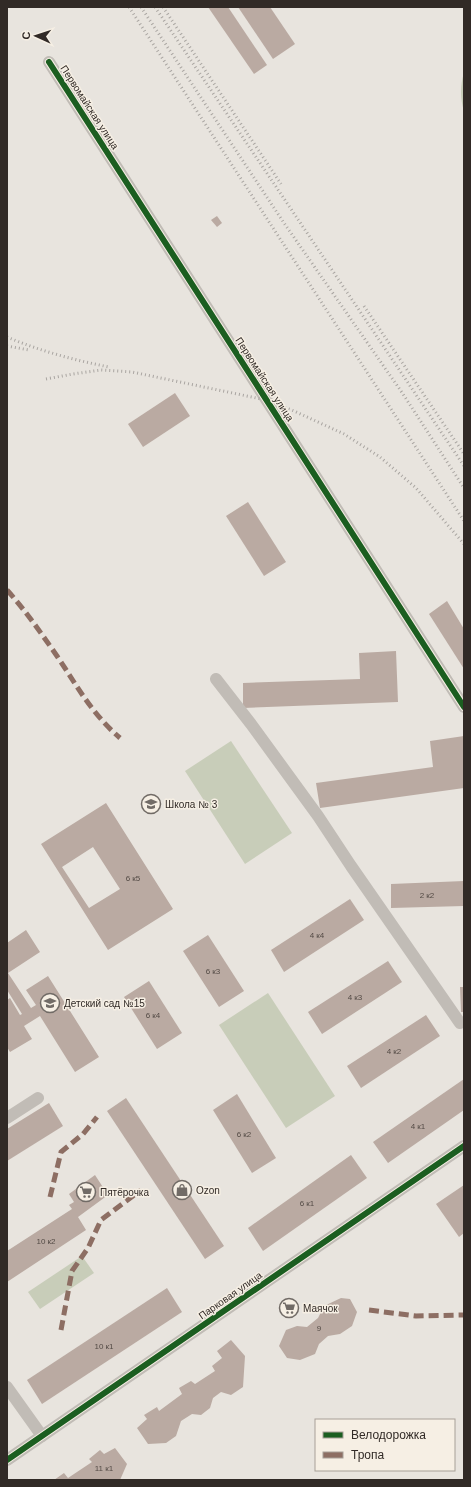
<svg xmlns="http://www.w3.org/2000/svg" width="471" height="1487" font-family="Helvetica,sans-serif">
<rect width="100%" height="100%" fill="#e8e4de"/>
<g fill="#c8cdb9">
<path d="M464,73V111C460,99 460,85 464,73Z"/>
<polygon points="231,741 292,833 245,864 185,771"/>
<polygon points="268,993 335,1096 286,1128 219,1025"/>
<polygon points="82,1256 94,1273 40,1309 28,1292"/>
</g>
<g fill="#baaaa2" fill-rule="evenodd">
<polygon points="208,7 228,7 267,65 254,74"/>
<polygon points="238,7 270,7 295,44 273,59"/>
<polygon points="217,216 222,223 217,227 211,220"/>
<polygon points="175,393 190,416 143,447 128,424"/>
<polygon points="248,502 286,562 264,576 226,516"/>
<polygon points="447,601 464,629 464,669 429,614"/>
<polygon points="396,651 398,702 243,708 243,683 360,679 359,653"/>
<polygon points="464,736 464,788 320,808 316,783 433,767 430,741"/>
<path d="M106,803L173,909L108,950L41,844ZM93,847L120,889L89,908L62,867Z"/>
<polygon points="464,881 464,906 391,908 391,884"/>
<polygon points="350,899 364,920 284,972 271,950"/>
<polygon points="26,930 40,952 8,973 31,1008 36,1005 26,990 48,976 99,1057 75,1072 40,1016 24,1026 32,1039 10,1052 7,1047 7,1000 10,998 20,1015 22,1014 7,990 7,943"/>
<polygon points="208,935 244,991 219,1007 183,951"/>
<polygon points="388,961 402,982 322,1034 308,1012"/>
<polygon points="149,981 182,1033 157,1049 124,997"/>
<polygon points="460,987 464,987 464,1012 461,1012"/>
<polygon points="426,1015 440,1036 361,1088 347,1066"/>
<polygon points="464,1079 464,1110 388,1163 373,1142"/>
<polygon points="237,1094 276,1158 252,1173 213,1110"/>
<polygon points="126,1098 224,1246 205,1259 107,1111"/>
<polygon points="49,1103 63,1126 7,1161 7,1129"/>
<polygon points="351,1155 367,1178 263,1251 248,1228"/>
<polygon points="95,1175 108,1195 78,1217 86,1230 7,1282 7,1251 72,1209 69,1205 74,1202 69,1194"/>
<polygon points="464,1185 464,1233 459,1237 436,1204"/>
<polygon points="167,1288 182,1312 42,1404 27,1380"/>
<polygon points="341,1298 350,1299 357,1312 352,1326 340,1334 328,1336 319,1344 315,1354 300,1360 287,1358 279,1346 286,1330 297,1326 307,1327 318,1318 324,1306"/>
<polygon points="291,1299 297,1309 286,1316 280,1307"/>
<polygon points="231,1340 245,1356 243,1387 231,1395 221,1392 213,1398 210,1408 201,1415 192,1414 181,1421 176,1436 166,1443 148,1444 137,1428 147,1419 144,1415 157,1407 159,1411 182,1394 179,1388 191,1381 195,1384 215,1371 212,1366 222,1358 217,1351"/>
<polygon points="115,1448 127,1464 120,1480 54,1480 64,1473 68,1478 92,1462 89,1459 100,1450 104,1454"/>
</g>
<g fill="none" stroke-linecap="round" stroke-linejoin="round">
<g stroke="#c1bcb6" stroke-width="12">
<polyline points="49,62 464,707"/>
<polyline points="216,679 251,724 318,816 351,866 460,1023"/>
<polyline points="7,1118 38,1098"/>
<polyline points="7,1387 42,1436"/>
<polyline points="7,1460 464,1146"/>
</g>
<g stroke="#a9a5a1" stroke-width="3" stroke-dasharray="1 3" stroke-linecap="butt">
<polyline points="129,7 464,521"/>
<polyline points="141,7 284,223 403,394 464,488"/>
<polyline points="155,7 464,466"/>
<polyline points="163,7 281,184"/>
<polyline points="364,306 464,454"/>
<path d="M7,337C40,351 74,360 109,367"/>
<polyline points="7,346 29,350"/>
<polyline points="46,379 73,374 101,370 132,372 266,400 294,411 344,434 380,457 416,488 464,544"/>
</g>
<g stroke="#8d6e63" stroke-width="5" stroke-dasharray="10 5" stroke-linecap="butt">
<path d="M7,590C25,610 41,633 57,656C77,686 92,714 120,738"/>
<polyline points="50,1197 61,1152 83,1134 97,1117"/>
<polyline points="369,1310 416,1316 464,1315"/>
<polyline points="61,1330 72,1271 88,1248 101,1220 141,1190"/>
</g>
<g stroke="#f6efe4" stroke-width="8">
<g id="cycleway">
<polyline points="49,62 464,707"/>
<polyline points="7,1460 464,1146"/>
</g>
</g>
<use href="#cycleway" stroke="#1b5e20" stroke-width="6"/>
</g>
<defs>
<g id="school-ring" transform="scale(1)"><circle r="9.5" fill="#f6efe4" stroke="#716b66" stroke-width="1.5"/><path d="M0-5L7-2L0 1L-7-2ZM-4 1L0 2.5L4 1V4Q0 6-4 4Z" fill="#716b66"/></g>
<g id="shop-ring" transform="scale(1)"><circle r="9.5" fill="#f6efe4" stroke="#716b66" stroke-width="1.5"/><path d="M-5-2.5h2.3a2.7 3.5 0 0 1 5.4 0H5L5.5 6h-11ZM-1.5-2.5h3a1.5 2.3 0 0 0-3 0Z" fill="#716b66"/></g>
<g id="supermarket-ring" transform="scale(1)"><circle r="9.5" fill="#f6efe4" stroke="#716b66" stroke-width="1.5"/><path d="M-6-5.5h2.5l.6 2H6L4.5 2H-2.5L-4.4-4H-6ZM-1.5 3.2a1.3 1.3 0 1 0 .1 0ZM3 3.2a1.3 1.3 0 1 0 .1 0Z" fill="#716b66"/></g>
</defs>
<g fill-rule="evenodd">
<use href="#school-ring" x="151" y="804"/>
<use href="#school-ring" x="50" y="1003"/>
<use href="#shop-ring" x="182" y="1190"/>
<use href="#supermarket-ring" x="86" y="1192"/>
<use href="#supermarket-ring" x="289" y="1308"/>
</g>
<g text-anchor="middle" stroke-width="3" stroke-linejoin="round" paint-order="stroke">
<g font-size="8" fill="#534a45">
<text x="133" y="881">6 к5</text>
<text x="427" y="898">2 к2</text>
<text x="317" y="938">4 к4</text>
<text x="213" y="974">6 к3</text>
<text x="355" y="1000">4 к3</text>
<text x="153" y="1018">6 к4</text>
<text x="394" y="1054">4 к2</text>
<text x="418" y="1129">4 к1</text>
<text x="244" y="1137">6 к2</text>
<text x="307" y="1206">6 к1</text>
<text x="46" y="1244">10 к2</text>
<text x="319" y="1331">9</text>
<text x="104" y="1349">10 к1</text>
<text x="104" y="1471">11 к1</text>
</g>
<g font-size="10" fill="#312a26" stroke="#f6efe4">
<text transform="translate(90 107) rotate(57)" y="4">Первомайская улица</text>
<text transform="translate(265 379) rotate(57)" y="4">Первомайская улица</text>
<text transform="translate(230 1295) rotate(-35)" y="4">Парковая улица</text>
</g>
<g font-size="10" fill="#312a26" stroke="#f6efe4" text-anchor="start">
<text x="165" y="808">Школа № 3</text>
<text x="64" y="1007">Детский сад №15</text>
<text x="196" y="1194">Ozon</text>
<text x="100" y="1196">Пятёрочка</text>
<text x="303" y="1312">Маячок</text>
</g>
</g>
<rect width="471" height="1487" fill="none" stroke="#312a26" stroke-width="16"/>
<rect x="315" y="1419" width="140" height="52" fill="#f6efe4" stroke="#a7a098"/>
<rect x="323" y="1432" width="20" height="6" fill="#1b5e20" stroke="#a7a098"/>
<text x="351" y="1439" font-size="12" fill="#312a26">Велодорожка</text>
<rect x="323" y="1452" width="20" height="6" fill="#8d6e63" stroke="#a7a098"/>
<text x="351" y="1459" font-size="12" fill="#312a26">Тропа</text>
<g transform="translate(36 36) rotate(273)" stroke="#f6efe4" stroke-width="3" paint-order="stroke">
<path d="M0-3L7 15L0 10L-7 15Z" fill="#312a26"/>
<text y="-6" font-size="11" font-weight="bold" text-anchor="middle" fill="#312a26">С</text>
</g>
</svg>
